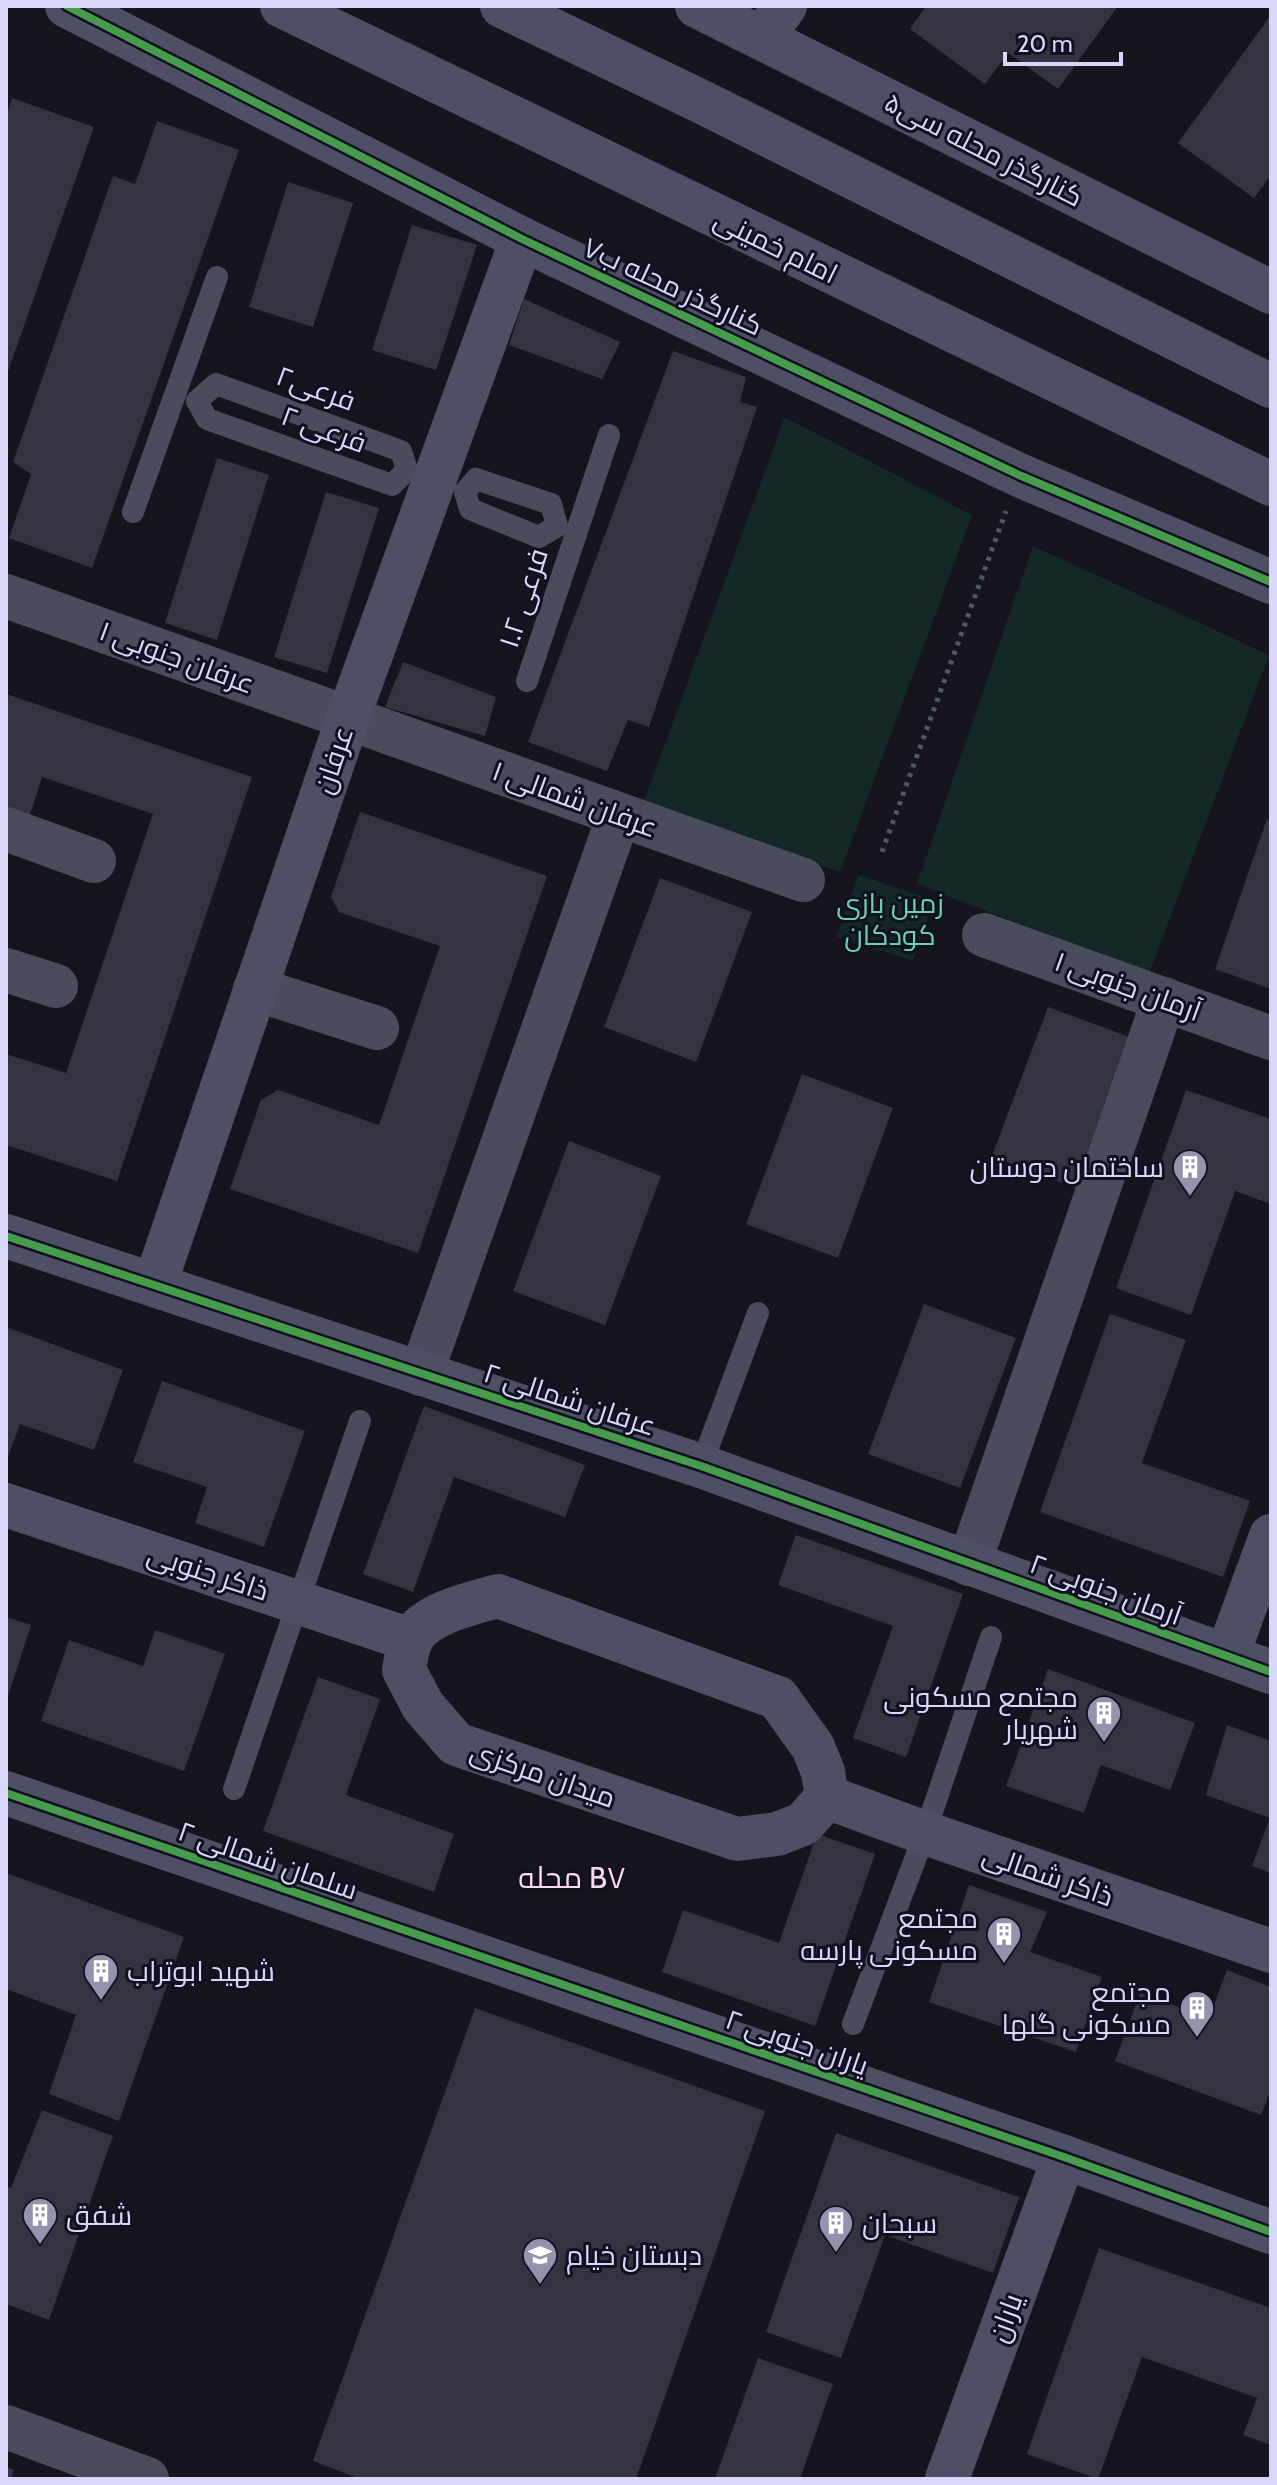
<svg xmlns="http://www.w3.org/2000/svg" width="1277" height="2485" font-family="Cabin,Cairo,sans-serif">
<rect width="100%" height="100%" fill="#16151e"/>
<g fill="#152828">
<polygon points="785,417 972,515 840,872 643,804"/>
<polygon points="1033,546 1269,655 1149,974 917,884"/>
<polygon points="859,875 933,900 913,961 837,937"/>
</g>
<g fill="#343340">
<polygon points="926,6 1118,6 1058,89 1008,53 985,84 910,29"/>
<polygon points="1271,15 1271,175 1254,198 1178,143"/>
<polygon points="12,98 94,127 6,377 6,116"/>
<polygon points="157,121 239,150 92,568 9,538 31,474 13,462 113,176 135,184"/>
<polygon points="288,182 353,203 313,327 249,307"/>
<polygon points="412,225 477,245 436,370 372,350"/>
<polygon points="524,299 620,342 602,379 509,345"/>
<polygon points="673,351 746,377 740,402 757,407 649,727 628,720 607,771 528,742"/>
<polygon points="217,458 269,475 217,640 165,623"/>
<polygon points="326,492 379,508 327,673 274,657"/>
<polygon points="403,662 496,697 485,736 385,707"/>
<polygon points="6,694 252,777 117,1181 6,1145 6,1054 66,1073 153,814 42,777 27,824 6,817"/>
<polygon points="360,812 547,876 418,1253 230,1189 261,1100 278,1090 379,1125 440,946 339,912 331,897"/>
<polygon points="1267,819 1271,821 1271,989 1215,969"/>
<polygon points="660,878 752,912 696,1062 604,1027"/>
<polygon points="1048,1007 1140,1041 1084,1191 992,1156"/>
<polygon points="802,1074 893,1108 838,1258 746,1224"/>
<polygon points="1186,1090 1271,1119 1271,1204 1235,1191 1191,1315 1116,1288"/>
<polygon points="569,1141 661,1176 605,1325 513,1291"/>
<polygon points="924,1304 1016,1338 960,1488 868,1454"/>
<polygon points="1110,1314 1186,1340 1142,1463 1250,1501 1223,1577 1040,1512"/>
<polygon points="6,1327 123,1370 94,1450 20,1424 6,1462"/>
<polygon points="162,1381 305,1431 264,1547 195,1523 207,1487 133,1462"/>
<polygon points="424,1406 585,1465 565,1517 454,1477 413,1592 363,1574"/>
<polygon points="796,1535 963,1594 906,1757 853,1738 893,1626 778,1585"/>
<polygon points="6,1617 31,1625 7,1699 6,1699"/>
<polygon points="155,1630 225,1654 184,1771 41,1721 69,1640 143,1666"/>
<polygon points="1048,1669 1195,1723 1170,1790 1101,1765 1084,1813 1006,1786"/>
<polygon points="318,1677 380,1699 346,1795 454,1834 434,1892 263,1831"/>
<polygon points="1227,1725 1271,1741 1271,1873 1252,1866 1270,1818 1206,1795"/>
<polygon points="817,1834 875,1854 815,2026 662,1972 683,1910 779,1943"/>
<polygon points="6,1873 184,1937 119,2121 49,2094 76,2015 6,1989"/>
<polygon points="969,1885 1047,1912 1030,1952 1102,1977 1076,2052 929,2002"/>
<polygon points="1227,1970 1271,1987 1271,2089 1261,2115 1115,2061 1140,1993 1209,2018"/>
<polygon points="475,2008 765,2111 636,2479 360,2479 313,2461"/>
<polygon points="42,2110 113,2136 49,2320 6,2304 6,2186 11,2188"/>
<polygon points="836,2133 1019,2197 993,2273 885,2235 841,2358 766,2332"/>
<polygon points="1099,2248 1271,2308 1271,2445 1243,2435 1257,2398 1142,2357 1098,2479 1027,2454"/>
<polygon points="758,2358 833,2384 800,2479 715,2479"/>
<polygon points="6,2467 14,2470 11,2479 6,2479"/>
</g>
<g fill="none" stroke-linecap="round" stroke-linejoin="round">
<polyline stroke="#4d5a64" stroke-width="5" stroke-dasharray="4 6" stroke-linecap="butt" points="882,852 1006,511"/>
<g stroke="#4b4b5e" stroke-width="22">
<polyline points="197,401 216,384 401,451 407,470"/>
<polyline points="197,401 207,419 392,485 407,470"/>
<polyline points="465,492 476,479 551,504 557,526"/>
<polyline points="465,492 470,509 539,537 557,526"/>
<polyline points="133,512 217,277"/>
<polyline points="527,681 609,435"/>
<polyline points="701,1466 758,1313"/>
<polyline points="234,1789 360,1421"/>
<polyline points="853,2024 925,1833 991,1637"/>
</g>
<g stroke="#4b4b5e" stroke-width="44">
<polyline points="6,596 803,880"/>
<polyline points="6,829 94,861"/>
<polyline points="984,935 1271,1038"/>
<polyline points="6,970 56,986"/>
<polyline points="255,989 377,1028"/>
<polyline points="421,1374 619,815"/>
<polyline points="969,1564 1164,999"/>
<polyline points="6,2427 147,2479"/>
</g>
<g stroke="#4e4f64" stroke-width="44">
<polyline points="67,6 522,239 1019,475 1271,582"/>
<polyline points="282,6 1271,484"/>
<polyline points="502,6 700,101 1271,386"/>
<polyline points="697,6 1271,292"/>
<polyline points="762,38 785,6"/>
<polyline points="6,1236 701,1466 1271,1672"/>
<polyline points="155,1284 348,718 522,239"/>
<polyline points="6,1505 411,1640"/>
<path d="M498,1596L778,1698L813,1747L823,1772L827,1797L803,1824L777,1834L737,1839L456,1744L423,1706L404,1670C406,1660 407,1647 412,1638C426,1613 472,1603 498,1596Z"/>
<polyline points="1227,1656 1271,1536"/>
<polyline points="6,1793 1064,2157 1271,2232"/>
<polyline points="827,1797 925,1833 1271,1951"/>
<polyline points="947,2479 1064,2157"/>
</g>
<g stroke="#121122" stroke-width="13">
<g id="cycleway">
<polyline points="67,6 522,239 1019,475 1271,582"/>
<polyline points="6,1236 701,1466 1271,1672"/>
<polyline points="6,1793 1064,2157 1271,2232"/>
</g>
</g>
<use href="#cycleway" stroke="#469c4c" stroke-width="8"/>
</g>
<defs>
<g id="building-pin" transform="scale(1.8)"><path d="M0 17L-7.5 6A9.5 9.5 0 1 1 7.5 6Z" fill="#9493ad" stroke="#121122"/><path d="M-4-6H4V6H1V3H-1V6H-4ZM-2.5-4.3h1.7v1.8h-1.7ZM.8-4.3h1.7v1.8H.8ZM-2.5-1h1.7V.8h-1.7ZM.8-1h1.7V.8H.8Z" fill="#fff"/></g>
<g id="school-pin" transform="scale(1.8)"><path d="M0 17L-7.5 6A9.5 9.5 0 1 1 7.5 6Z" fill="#9493ad" stroke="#121122"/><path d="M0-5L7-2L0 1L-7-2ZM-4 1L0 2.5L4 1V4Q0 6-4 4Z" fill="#fff"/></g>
</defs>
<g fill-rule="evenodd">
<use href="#building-pin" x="1190" y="1167"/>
<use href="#building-pin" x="1104" y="1713"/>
<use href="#building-pin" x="1004" y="1934"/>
<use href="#building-pin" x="101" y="1971"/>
<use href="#building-pin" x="1197" y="2008"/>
<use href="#building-pin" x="40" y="2215"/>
<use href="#building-pin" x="836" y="2223"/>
<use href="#school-pin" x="540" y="2255"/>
</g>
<g text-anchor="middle" stroke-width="6" stroke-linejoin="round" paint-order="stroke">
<g font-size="28" fill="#d8d7fa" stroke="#121122">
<text transform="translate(984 149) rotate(27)" y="10">کنارگذر محله سی۵</text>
<text transform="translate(776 246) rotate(26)" y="10">امام خمینی</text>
<text transform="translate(673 286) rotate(25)" y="10">کنارگذر محله ب۷</text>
<text transform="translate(316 388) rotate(20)" y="10">فرعی۲</text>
<text transform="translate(324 429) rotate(20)" y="10">فرعی ۲</text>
<text transform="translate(523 598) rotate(-72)" y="10">فرعی ۱.۲</text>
<text transform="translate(177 657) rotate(20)" y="10">عرفان جنوبی ۱</text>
<text transform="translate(333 760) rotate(-71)" y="10">عرفان</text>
<text transform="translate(575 799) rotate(20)" y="10">عرفان شمالی ۱</text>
<text transform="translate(1128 986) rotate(20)" y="10">آرمان جنوبی ۱</text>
<text transform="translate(570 1399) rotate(18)" y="10">عرفان شمالی ۲</text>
<text transform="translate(208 1572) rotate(18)" y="10">ذاکر جنوبی</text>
<text transform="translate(1106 1589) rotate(20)" y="10">آرمان جنوبی ۲</text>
<text transform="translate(543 1774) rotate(19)" y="10">میدان مرکزی</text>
<text transform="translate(268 1860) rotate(19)" y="10">سلمان شمالی ۲</text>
<text transform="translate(1048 1875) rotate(19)" y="10">ذاکر شمالی</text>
<text transform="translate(797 2042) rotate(19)" y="10">یاران جنوبی ۲</text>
<text transform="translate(1005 2318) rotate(-70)" y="10">یاران</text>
</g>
<g font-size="28" fill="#6bd2b0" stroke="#121122">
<text x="890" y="913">زمین بازی<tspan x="890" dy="32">کودکان</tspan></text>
</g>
<g font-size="28" fill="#d8d7fa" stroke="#121122" text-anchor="end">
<text x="1164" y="1177">ساختمان دوستان</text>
<text x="1078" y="1707">مجتمع مسکونی<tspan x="1078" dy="32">شهریار</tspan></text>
<text x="978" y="1928">مجتمع<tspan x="978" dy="32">مسکونی پارسه</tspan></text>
<text x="127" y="1981" text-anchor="start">شهید ابوتراب</text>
<text x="1171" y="2002">مجتمع<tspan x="1171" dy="32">مسکونی گلها</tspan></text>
<text x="66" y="2225" text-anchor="start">شفق</text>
<text x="862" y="2233" text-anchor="start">سبحان</text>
<text x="566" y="2265" text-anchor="start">دبستان خیام</text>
</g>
<g font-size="30" fill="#fad9f1" stroke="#121122">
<text x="572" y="1888">محله B۷</text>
</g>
</g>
<rect width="1277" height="2485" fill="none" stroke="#d8d7fa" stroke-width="16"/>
<path d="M1005 52v12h116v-12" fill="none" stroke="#d8d7fa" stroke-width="4"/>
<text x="1017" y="52" font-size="24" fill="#d8d7fa" stroke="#121122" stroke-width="6" paint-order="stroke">20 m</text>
</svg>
